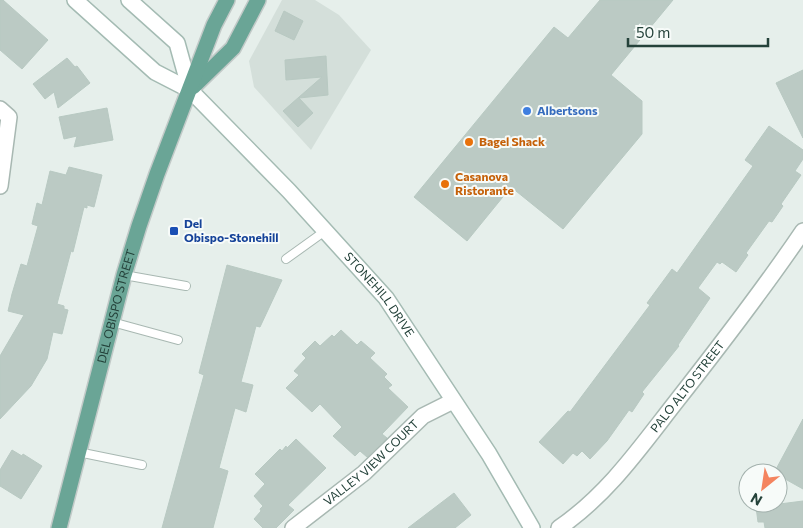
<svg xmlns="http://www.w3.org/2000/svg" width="803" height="528" font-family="Commissioner,sans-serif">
<rect width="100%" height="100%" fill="#e6efeb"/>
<polygon fill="#d4dfda" points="282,0 315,0 339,15 371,50 311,150 254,87 249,61"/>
<g fill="#bbcac4" stroke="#b8c9c2">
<polygon points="0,0 3,0 48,40 22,69 0,50"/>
<polygon points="600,0 673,0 611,75 642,101 642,134 563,229 511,187 467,241 414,197 554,27 568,38"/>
<polygon points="284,11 303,21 294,40 275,31"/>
<polygon points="326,56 328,95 299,98 313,113 298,127 283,111 322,77 286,80 285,60"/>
<polygon points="67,58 75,67 77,66 90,83 58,108 54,92 45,99 33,84"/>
<polygon points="803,70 803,138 776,83"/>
<polygon points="107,108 113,140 74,147 77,136 64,139 59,117"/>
<polygon points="769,126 803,150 803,159 795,171 801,175 781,204 783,206 772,222 769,221 746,253 748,255 736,272 722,262 720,264 717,262 698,288 710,298 678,345 679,346 642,392 644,394 632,412 629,410 607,441 590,459 582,451 577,456 573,453 563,464 539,442 568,411 570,412 650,305 647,303 672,269 677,273 753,166 745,160"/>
<polygon points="69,167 102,175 94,207 87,205 87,208 84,207 73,252 71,251 57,304 64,306 64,309 68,310 62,334 53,332 47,359 31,386 0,419 0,356 24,315 8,311 12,294 21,264 27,266 38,226 32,224 37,203 42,205 50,171 66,175"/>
<polygon points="227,265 282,280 260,327 256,326 241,382 253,385 246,412 235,408 219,468 228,471 213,528 162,528 204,375 199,373"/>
<polygon points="341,330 357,345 361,341 375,353 370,358 387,374 384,377 392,385 388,388 408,407 382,434 387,438 367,457 360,451 355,456 333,436 342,427 320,404 312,412 286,388 299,375 294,371 306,358 302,354 315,341 320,346 332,335 334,337"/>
<polygon points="803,419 803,489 778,475 778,473 774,473"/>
<polygon points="296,439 326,468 288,505 294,510 276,528 263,528 254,519 261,511 260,509 263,506 254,496 265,484 255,474 280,449 282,451 286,446 287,448"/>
<polygon points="12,450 22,456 23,454 42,466 21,499 0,486 0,470"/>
<polygon points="454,493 471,515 455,528 408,528"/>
<polygon points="803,501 803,528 765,528 764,522 758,522 756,507"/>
</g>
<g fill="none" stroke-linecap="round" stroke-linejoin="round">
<g stroke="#a8b8b2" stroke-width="10">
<g id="service">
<polyline points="286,259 325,231"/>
<polyline points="124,275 186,286"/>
<polyline points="112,322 178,340"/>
<polyline points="78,452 142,465"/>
</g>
</g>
<g stroke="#a8b8b2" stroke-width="18">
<g id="minor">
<polyline points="0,109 9,117 0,186"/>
<path id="s1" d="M293,528L364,473L423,416L453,401"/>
<path id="s2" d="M559,528C608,494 639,449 675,403C719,347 763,290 803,231"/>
</g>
</g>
<g stroke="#a4bbb3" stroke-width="18">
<g id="secondary">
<path id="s3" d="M75,0L155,72L190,90L289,191L386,298L489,454L532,528"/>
<polyline points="129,0 177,43 190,90"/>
</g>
</g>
<g stroke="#c2cac8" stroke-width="18">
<g id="primary">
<polyline points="193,87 233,48 258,0"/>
<path id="s4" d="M59,528L124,275L139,226L157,174L214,25L227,0"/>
</g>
</g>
<use href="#service" stroke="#fff" stroke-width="8"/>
<use href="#minor" stroke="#fff" stroke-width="15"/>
<use href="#secondary" stroke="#fff" stroke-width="15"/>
<use href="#primary" stroke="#6aa596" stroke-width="15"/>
</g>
<circle fill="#3f7fe0" stroke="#f7fbf9" stroke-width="2" cx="527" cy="111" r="5"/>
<g fill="#e8710a" stroke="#f7fbf9" stroke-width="2">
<circle cx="469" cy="142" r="5"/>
<circle cx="445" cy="184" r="5"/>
</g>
<rect fill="#1a4fb4" stroke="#f7fbf9" stroke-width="2" x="169" y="226" width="10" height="10" rx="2.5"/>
<g text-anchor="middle" stroke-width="4" stroke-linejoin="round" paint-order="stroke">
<g font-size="12" font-weight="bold" fill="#366cbe" stroke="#f7fbf9" text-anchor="start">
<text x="537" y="115">Albertsons</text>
</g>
<g font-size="12" font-weight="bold" fill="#c56008" stroke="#f7fbf9" text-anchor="start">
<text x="479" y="146">Bagel Shack</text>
<text x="455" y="181">Casanova<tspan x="455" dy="14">Ristorante</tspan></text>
</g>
<g font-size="12" font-weight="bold" fill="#164399" stroke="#f7fbf9" text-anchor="start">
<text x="184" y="228">Del<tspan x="184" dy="14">Obispo-Stonehill</tspan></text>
</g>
<g font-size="12" fill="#24423a" stroke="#f7fbf9">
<text dy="4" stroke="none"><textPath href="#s3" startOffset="426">STONEHILL DRIVE</textPath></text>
<text dy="4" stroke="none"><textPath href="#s4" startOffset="229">DEL OBISPO STREET</textPath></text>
<text dy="4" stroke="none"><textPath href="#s2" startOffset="192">PALO ALTO STREET</textPath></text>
<text dy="4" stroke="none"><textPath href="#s1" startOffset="102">VALLEY VIEW COURT</textPath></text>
</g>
</g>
<g transform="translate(763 488) rotate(210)"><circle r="24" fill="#f7fbf9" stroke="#a3b1ad"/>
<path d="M0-4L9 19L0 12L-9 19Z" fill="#f4845f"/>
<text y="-8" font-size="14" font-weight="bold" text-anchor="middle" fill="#24423a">N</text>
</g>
<path d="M628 38v8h140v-8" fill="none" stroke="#24423a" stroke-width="2.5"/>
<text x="636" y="38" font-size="15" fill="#24423a" stroke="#f7fbf9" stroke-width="4" paint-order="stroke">50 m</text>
</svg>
